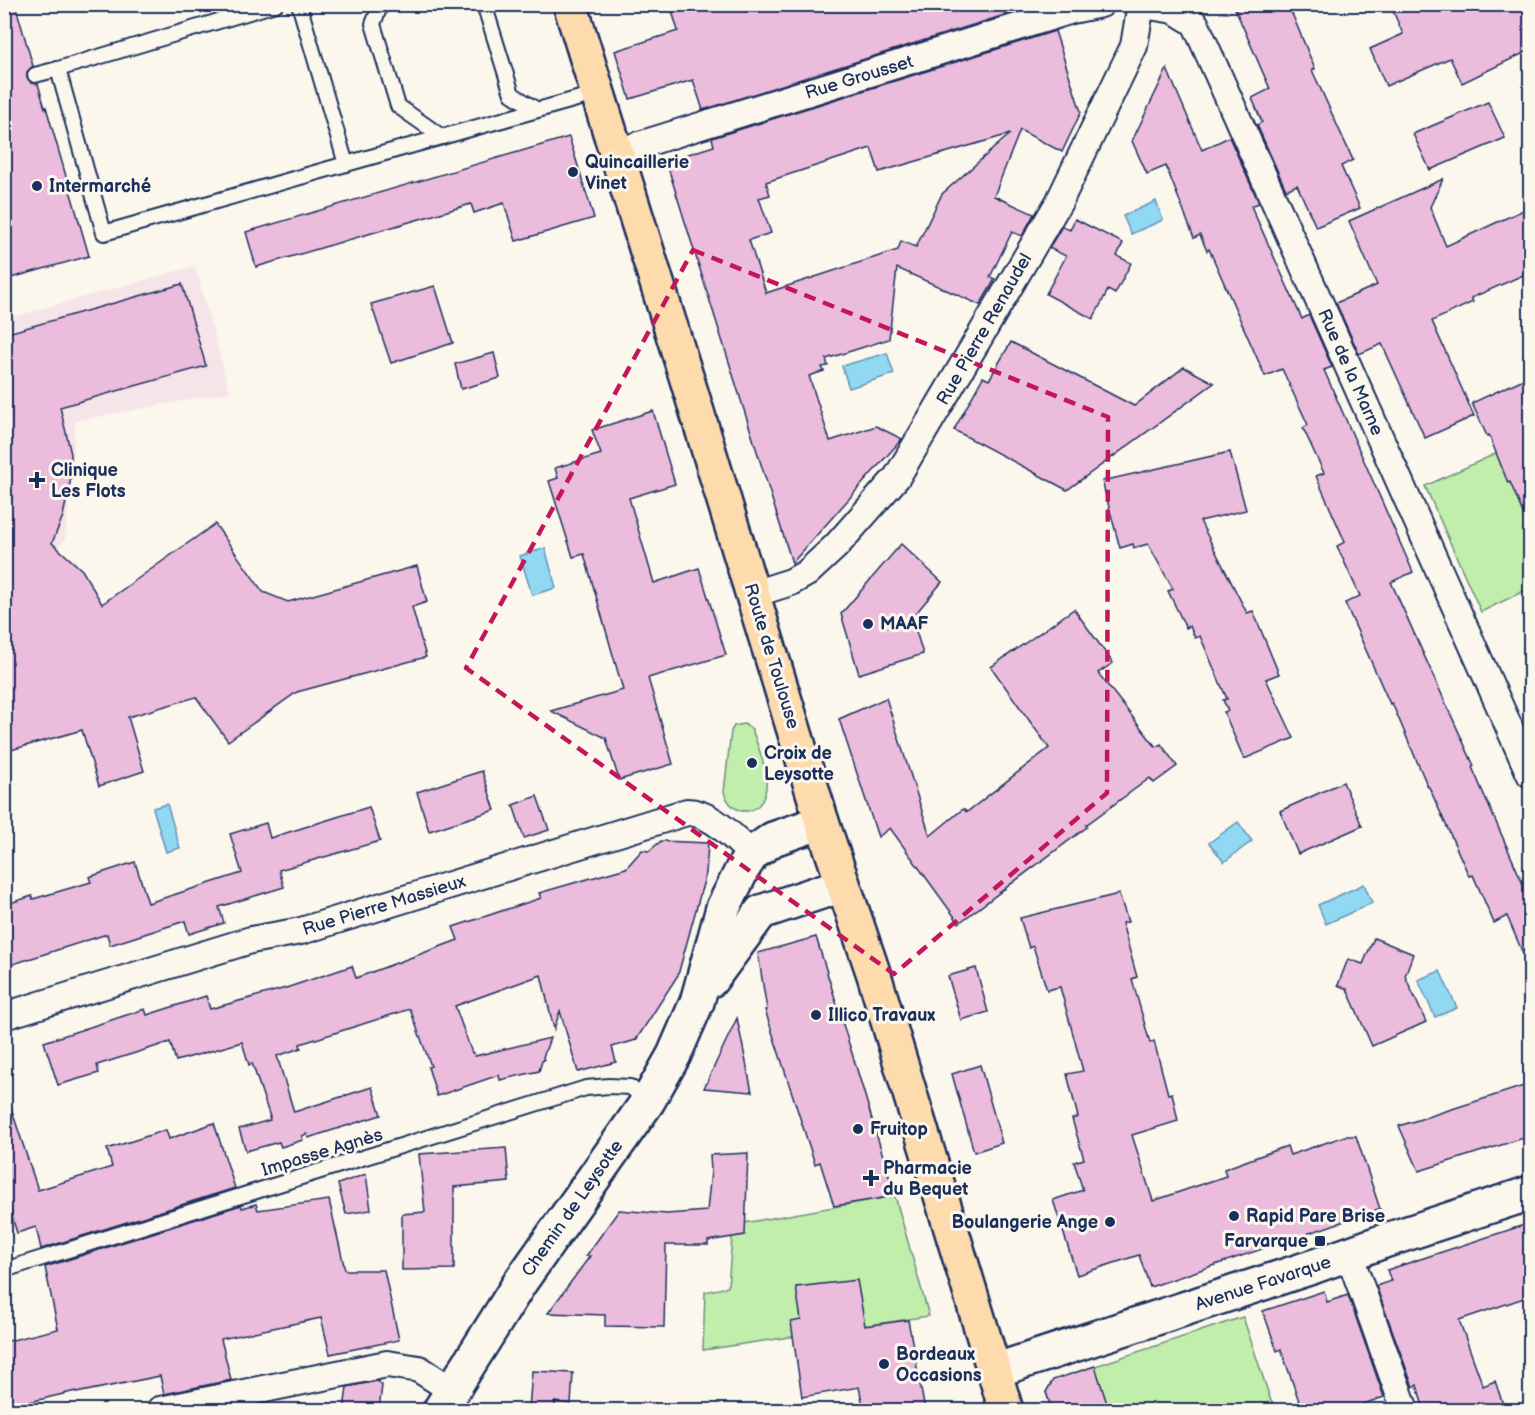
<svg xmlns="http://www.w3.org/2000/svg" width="1535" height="1415" font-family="'Balsamiq Sans',sans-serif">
<rect width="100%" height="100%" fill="#fbf7ec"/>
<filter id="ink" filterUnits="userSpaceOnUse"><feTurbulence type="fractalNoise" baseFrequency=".0167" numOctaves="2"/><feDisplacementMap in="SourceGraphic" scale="12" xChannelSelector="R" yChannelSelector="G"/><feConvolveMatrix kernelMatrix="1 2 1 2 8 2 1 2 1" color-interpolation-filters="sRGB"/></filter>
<g filter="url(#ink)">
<polygon fill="#f6e5e8" points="195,266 230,392 76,421 65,539 5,610 5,319"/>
<g fill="#c1eeab" stroke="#6e8e84" stroke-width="1.5">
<polygon points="1530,438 1530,588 1481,612 1425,486"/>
<path d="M744,724L752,729C758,747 768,769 766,788C763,816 733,820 724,792L731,731L734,726Z"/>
<polygon points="895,1196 929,1316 703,1350 705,1292 728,1287 733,1225"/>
<polygon points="1243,1317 1274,1410 1052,1410 1046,1392 1053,1380"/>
</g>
<g fill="#91d8f3" stroke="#6294b7" stroke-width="1.5">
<polygon points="1156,201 1163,220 1131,234 1123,216"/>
<polygon points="887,353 894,374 849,388 842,366"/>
<polygon points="545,548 556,588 532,595 520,556"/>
<polygon points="167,804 180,848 166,852 153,808"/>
<polygon points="1238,822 1252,841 1224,862 1209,843"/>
<polygon points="1364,884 1372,903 1326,924 1318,905"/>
<polygon points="1440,971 1457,1008 1435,1017 1418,980"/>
</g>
<g fill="#ecbcdd" stroke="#1b2f5e" stroke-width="1.5" fill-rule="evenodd">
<polygon points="4,4 15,4 33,66 27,72 27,78 32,83 38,84 45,108 46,107 89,256 4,280"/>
<polygon points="670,4 1039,4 703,110 693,80 630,99 615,51 678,31"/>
<polygon points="1233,4 1288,4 1315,69 1312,70 1353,160 1341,166 1360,208 1316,227 1297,185 1286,190 1257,125 1262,122 1252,98 1270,89"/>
<polygon points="1390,4 1530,4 1530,50 1462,83 1450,58 1386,86 1370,49 1403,34"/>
<path d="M1055,31L1081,112L1062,152L1020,130L994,196L1034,214L1022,236L1012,232L990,277L995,279L980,305L897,268L889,339L826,359L828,366L822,367L824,371L809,376L830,441L876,426L902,439L792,563L666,161L714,146L712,138ZM1010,134L942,194L916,247L901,241L898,250L766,293L749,240L771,233L759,198L770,195L766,182L871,148L879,172Z"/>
<polygon points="1167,69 1202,150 1229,137 1259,203 1251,206 1302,319 1309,315 1332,367 1324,370 1413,572 1391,582 1474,766 1472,767 1530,900 1530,970 1507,916 1494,923 1473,875 1469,876 1429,787 1428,787 1392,703 1390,704 1345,603 1360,596 1337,546 1345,542 1316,476 1324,473 1303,428 1308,425 1282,369 1265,376 1209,249 1207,251 1200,235 1194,238 1166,166 1147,174 1132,141"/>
<polygon points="1488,102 1505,138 1430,170 1413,134"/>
<polygon points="569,137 594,218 516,241 504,203 474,213 471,204 256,267 246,232"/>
<polygon points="1443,179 1430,207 1446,246 1530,207 1530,272 1471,298 1473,302 1432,321 1474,416 1425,438 1382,344 1359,354 1336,303 1377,285 1349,221"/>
<polygon points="1075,219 1123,243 1117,256 1131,263 1115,294 1108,290 1093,319 1046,294 1066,256 1049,248 1062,226 1070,230"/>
<polygon points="182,284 206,366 60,407 71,454 71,478 63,516 52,543 82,570 102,604 215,524 263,592 288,602 417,566 427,602 412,607 426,657 297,692 228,741 196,697 128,717 144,771 99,786 82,730 4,752 4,334"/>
<polygon points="435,286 453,343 391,363 371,304"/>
<polygon points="1011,342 1134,406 1184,367 1214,383 1067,490 954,430 983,377 989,380"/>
<polygon points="494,353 500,378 461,389 455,364"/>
<polygon points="1530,376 1530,530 1510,482 1508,483 1489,435 1487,436 1472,403"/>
<polygon points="653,411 675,484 629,498 654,583 699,568 726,655 648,678 673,764 619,780 606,738 551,711 623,690 584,554 573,557 549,481 558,478 555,468 601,454 592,430"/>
<polygon points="1230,452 1246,510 1200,521 1247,613 1253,611 1279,674 1266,679 1294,738 1244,759 1224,712 1228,711 1223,700 1227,699 1200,636 1195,638 1190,626 1186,628 1168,591 1173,589 1148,544 1134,548 1133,544 1120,548 1102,481"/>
<polygon points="901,544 942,582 912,618 923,654 859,674 841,614"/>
<polygon points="1074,609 1113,663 1098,673 1156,747 1161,744 1177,766 1154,783 1150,778 1086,825 1087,827 959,923 890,828 878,837 839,719 886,698 930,836 963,809 967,812 1049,748 991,667"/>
<polygon points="482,771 495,810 429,831 417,792"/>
<polygon points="1343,782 1362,826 1298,854 1280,811"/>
<polygon points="537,796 549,830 524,838 513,805"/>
<polygon points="369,807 380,841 279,870 284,887 219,907 224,923 189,934 185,921 110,945 107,934 4,967 4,905 32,896 33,899 91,882 89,877 135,862 148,903 242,873 230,834 266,823 270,838"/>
<polygon points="661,841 708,843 706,873 678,975 636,1040 612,1047 616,1062 578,1072 560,1011 554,1029 541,975 455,1006 472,1053 474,1053 475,1056 550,1038 543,1057 544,1060 542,1061 539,1071 500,1080 499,1075 437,1096 428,1067 431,1066 410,1009 300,1044 301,1048 277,1056 294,1112 372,1087 381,1115 308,1138 307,1134 302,1136 303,1140 281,1147 279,1142 246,1151 239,1129 270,1120 269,1117 270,1117 252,1063 249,1065 242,1042 176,1061 170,1042 97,1065 99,1073 58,1085 44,1042 145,1009 147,1015 206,996 210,1009 286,988 352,966 356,978 458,940 453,927 541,898 539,893 626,868 642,850 649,851"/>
<polygon points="1119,894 1128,922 1122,923 1137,977 1132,979 1150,1043 1154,1041 1168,1094 1172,1093 1178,1121 1132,1135 1153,1201 1226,1176 1224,1169 1287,1146 1290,1155 1345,1136 1356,1136 1380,1209 1150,1287 1139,1255 1077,1275 1053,1200 1083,1190 1074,1162 1084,1159 1072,1119 1078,1117 1067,1074 1083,1071 1060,987 1047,990 1033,946 1029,948 1020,918"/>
<polygon points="816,937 859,1076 895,1196 834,1206 820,1162 815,1164 765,1010 767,1010 758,953"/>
<polygon points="1374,938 1413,954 1405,976 1426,1022 1372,1046 1347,989 1338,985 1348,959 1363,964"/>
<polygon points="976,968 988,1012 961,1020 948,976"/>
<polygon points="737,1018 752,1092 704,1088"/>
<polygon points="980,1065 1002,1143 974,1152 952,1074"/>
<polygon points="1530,1084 1530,1136 1419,1171 1399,1126"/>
<polygon points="10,1105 38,1190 112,1167 107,1149 166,1130 169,1139 214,1123 235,1188 41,1249 36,1227 17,1233 4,1191 4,1106"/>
<polygon points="506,1148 509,1182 454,1187 454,1269 402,1270 402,1214 425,1212 419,1154"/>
<polygon points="748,1153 745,1235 708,1241 708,1245 666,1245 664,1327 605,1326 605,1315 548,1313 590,1256 586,1256 619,1210 667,1214 707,1211 711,1171 710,1155"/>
<polygon points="366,1174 371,1210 346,1214 338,1184"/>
<polygon points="329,1200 345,1270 384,1270 399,1340 330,1354 321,1318 221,1339 231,1380 164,1394 160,1376 76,1393 76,1391 4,1408 4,1342 58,1329 45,1267 241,1205 242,1208 256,1204 258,1210"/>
<polygon points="1530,1223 1530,1296 1459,1320 1483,1386 1495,1381 1505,1410 1424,1410 1417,1385 1413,1387 1376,1286 1391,1281 1387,1270"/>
<polygon points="857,1280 865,1326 908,1320 925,1410 864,1410 859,1387 802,1397 791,1322 801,1320 796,1287"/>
<polygon points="1324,1291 1327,1302 1348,1295 1384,1397 1346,1410 1343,1407 1335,1410 1302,1410 1281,1349 1277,1351 1263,1311"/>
<polygon points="1095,1366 1109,1410 1052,1410 1046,1392 1053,1380"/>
<polygon points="532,1371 573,1373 571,1404 555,1402 555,1410 529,1410"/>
<polygon points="377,1381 382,1385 379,1410 344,1410 347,1387"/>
</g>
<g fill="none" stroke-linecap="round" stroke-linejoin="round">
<g stroke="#1b2f5e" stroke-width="18">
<g id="lane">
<polyline points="276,4 58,69 104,233 346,164 299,4"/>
<polyline points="381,4 373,24 398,106 442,137"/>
<polyline points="484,4 512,94 537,110"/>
<polyline points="35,75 58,69"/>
<polyline points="346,164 598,93"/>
<polyline points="4,1270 586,1088 609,1086 630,1087 648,1101"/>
</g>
</g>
<g stroke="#1b2f5e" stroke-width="30">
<g id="street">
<polyline points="1137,4 1174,10 1195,23 1530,774"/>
<polyline points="617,152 1072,10 1101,4"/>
<polyline points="753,594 791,582 807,573 836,546 897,477 1059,202 1134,46 1141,4"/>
<path d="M4,1016L251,940L301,931L687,812C712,812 734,839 752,854"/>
<polyline points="1349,1254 1405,1410"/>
<polyline points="160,1410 387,1364 419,1369 452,1390"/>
</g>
</g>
<g stroke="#1b2f5e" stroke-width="38">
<g id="secondary">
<polyline points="711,980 761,912 842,885"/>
<polyline points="994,1371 1315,1266 1387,1240 1530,1193"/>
<polyline points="440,1410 521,1281 648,1101 674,1055 697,1002 723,908 743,868 752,854 773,839 822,822"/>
</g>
</g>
<g stroke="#1b2f5e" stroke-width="38">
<polyline id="primary" points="570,4 690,389 822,822 874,975 1006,1410"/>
</g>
<use href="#lane" stroke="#fbf7ec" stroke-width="14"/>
<use href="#street" stroke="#fbf7ec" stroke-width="26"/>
<use href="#secondary" stroke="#fbf7ec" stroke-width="33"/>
<use href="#primary" stroke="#fddbac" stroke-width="33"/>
</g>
</g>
<path fill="none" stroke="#c2185b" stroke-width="4.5" stroke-dasharray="12 8" stroke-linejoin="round" d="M693,250L1108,417L1107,793L894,974L466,668Z"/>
<g fill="#1b2f5e" stroke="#fbf7ec" stroke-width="2">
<circle cx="573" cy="172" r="6"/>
<circle cx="37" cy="186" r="6"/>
<path d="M34 471h6v6h6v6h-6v6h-6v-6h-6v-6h6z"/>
<circle cx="868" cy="624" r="6"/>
<circle cx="752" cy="763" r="6"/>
<circle cx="816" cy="1015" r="6"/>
<circle cx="858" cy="1129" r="6"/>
<path d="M868 1169h6v6h6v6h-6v6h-6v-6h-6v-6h6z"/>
<circle cx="1234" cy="1216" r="6"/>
<circle cx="1110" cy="1222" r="6"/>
<rect x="1314" y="1235" width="12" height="12" rx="3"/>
<circle cx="884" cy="1364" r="6"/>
</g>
<g text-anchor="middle" stroke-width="6" stroke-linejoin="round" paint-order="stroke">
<g font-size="18" fill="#1b2f5e" stroke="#fbf7ec">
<text transform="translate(859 77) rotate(-17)" y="6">Rue Grousset</text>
<text transform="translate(984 329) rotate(-60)" y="6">Rue Pierre Renaudel</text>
<text transform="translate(1351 372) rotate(66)" y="6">Rue de la Marne</text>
<text transform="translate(772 656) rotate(73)" y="6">Route de Toulouse</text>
<text transform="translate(384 905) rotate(-17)" y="6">Rue Pierre Massieux</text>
<text transform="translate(322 1152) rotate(-17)" y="6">Impasse Agnès</text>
<text transform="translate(572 1208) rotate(-55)" y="6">Chemin de Leysotte</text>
<text transform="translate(1263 1283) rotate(-18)" y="6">Avenue Favarque</text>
</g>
<g font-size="18" font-weight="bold" fill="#1b2f5e" stroke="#fbf7ec" text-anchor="start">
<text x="585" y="168">Quincaillerie<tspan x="585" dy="21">Vinet</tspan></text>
<text x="49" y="192">Intermarché</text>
<text x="51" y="476">Clinique<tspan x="51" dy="21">Les Flots</tspan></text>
<text x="880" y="630">MAAF</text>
<text x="764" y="759">Croix de<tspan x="764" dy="21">Leysotte</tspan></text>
<text x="828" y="1021">Illico Travaux</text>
<text x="870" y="1135">Fruitop</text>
<text x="883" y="1174">Pharmacie<tspan x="883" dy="21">du Bequet</tspan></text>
<text x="1246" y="1222">Rapid Pare Brise</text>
<text x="1098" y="1228" text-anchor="end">Boulangerie Ange</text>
<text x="1308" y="1247" text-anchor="end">Farvarque</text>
<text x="896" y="1360">Bordeaux<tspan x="896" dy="21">Occasions</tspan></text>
</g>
</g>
<rect width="1535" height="1415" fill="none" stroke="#fbf7ec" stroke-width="24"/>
<rect x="12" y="12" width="1511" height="1391" fill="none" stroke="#1b2f5e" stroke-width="2" filter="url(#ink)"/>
</svg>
